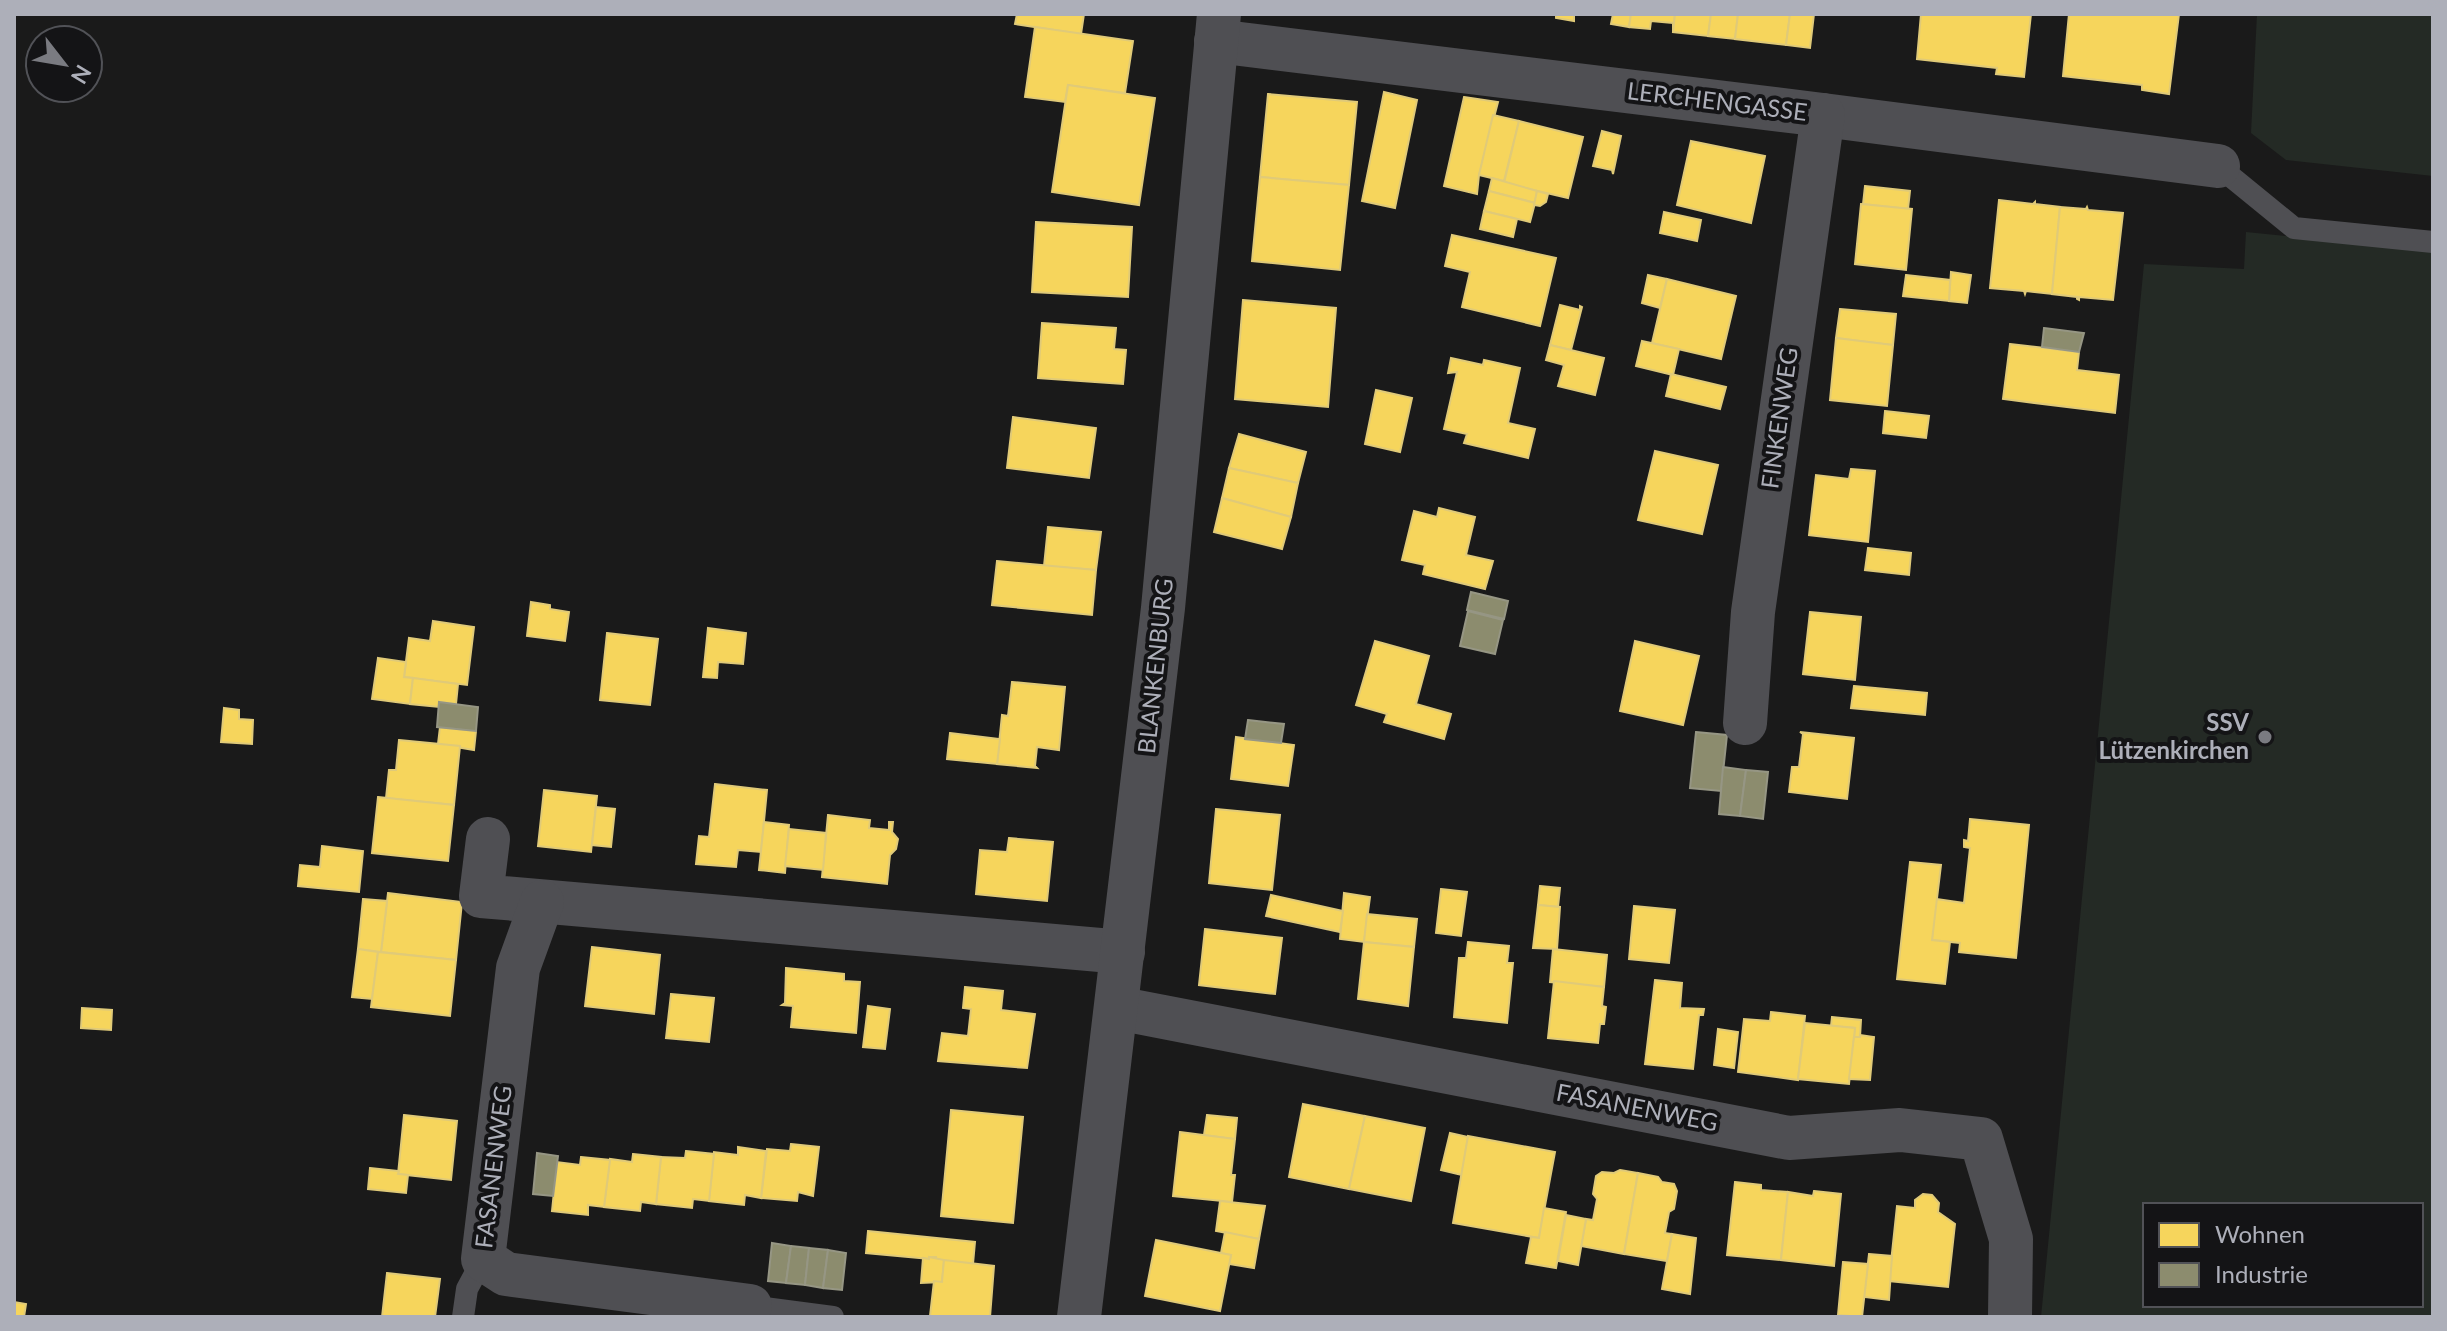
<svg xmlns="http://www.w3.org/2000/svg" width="2447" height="1331" font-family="Lato,sans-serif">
<rect width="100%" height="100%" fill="#1a1a1a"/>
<g fill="#242a25" fill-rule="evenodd">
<polygon points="2257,14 2433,14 2433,176 2286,160 2251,133"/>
<path d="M2246,232L2433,251V1317H2041L2144,264L2244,269ZM2145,1205H2421V1305H2145Z"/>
</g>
<g fill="#f6d55c" stroke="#e0ca78" stroke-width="2">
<polygon points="1017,14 1084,14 1081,34 1015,24"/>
<polygon points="1556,14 1574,14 1574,21 1556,18"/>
<polygon points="1613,14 1631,14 1629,27 1611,24"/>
<polygon points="1631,14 1675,14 1673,32 1673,23 1651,21 1650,29 1629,27"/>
<polygon points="1675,14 1711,14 1708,36 1673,32"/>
<polygon points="1711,14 1738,14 1735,39 1708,36"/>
<polygon points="1738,14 1790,14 1786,45 1735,39"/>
<polygon points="1790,14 1814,14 1810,48 1786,45"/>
<polygon points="1921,14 2031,14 2024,77 1996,74 1997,68 1917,59"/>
<polygon points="2069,14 2179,14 2169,94 2142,90 2142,85 2063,76"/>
<polygon points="1035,27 1133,41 1125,93 1068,85 1065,102 1025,97"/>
<polygon points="1068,85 1155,98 1139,205 1052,192"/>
<polygon points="1384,92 1417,100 1395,208 1362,201"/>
<polygon points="1268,94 1357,102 1349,185 1260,177"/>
<polygon points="1464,97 1498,102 1479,175 1477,194 1444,186"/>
<polygon points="1493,115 1519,121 1504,181 1479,175"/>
<polygon points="1519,121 1583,137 1568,198 1504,183"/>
<polygon points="1602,131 1621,136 1613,174 1612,170 1593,166"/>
<polygon points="1691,141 1765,156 1751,223 1677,205"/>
<polygon points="1260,177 1349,185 1340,270 1252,261"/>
<polygon points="1492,178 1537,191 1535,203 1489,191"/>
<polygon points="1865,186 1910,191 1908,209 1863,204"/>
<polygon points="1489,191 1535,203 1530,222 1484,211"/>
<polygon points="1537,191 1548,194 1546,202 1540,206 1534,205"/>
<polygon points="1999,200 2033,204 2035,202 2035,204 2060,207 2052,294 2026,291 2025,294 2024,291 1990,288"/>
<polygon points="1861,204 1912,209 1906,270 1855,264"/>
<polygon points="2060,207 2086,209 2087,207 2088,210 2123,213 2113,300 2079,297 2079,300 2077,299 2077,297 2052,294"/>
<polygon points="1484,211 1517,219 1513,237 1480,229"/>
<polygon points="1664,212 1701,220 1697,241 1660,233"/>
<polygon points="1036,222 1132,227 1128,297 1032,292"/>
<polygon points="1452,235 1556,258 1540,326 1462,307 1470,272 1445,266"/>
<polygon points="1951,272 1971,275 1967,303 1949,301"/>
<polygon points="1648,275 1667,279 1660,308 1642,303"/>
<polygon points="1906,275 1950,280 1949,301 1903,296"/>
<polygon points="1667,279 1736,296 1721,359 1652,343"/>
<polygon points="1243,300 1336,308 1328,407 1235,399"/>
<polygon points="1560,305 1580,310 1580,306 1582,307 1571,350 1550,345"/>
<polygon points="1840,309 1896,314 1893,345 1836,338"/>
<polygon points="1042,323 1116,328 1114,349 1126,350 1123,384 1038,378"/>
<polygon points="1836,338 1893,345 1887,406 1830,400"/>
<polygon points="1642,341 1679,349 1673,375 1636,366"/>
<polygon points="2010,344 2079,352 2077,370 2119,375 2115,413 2003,399"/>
<polygon points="1550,345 1604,358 1595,395 1558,386 1564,365 1546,360"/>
<polygon points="1451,358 1483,365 1484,360 1520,368 1508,423 1535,429 1528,458 1464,443 1467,434 1444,429 1457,372 1448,373"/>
<polygon points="1671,374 1726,387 1720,409 1666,396"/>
<polygon points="1376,390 1412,398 1400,452 1365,444"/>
<polygon points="1885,411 1929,416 1926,438 1883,433"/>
<polygon points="1013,417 1096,428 1089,478 1007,468"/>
<polygon points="1239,434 1306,452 1298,483 1229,468"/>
<polygon points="1655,451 1718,465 1702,534 1638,520"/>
<polygon points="1229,468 1298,483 1291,517 1222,498"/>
<polygon points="1851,469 1875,471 1868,542 1809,535 1816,475 1849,479"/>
<polygon points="1222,498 1291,517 1282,549 1214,532"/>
<polygon points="1439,508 1475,517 1466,555 1493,561 1485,589 1423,574 1425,565 1402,560 1414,511 1437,517"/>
<polygon points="1048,527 1101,532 1096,570 1044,566"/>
<polygon points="1868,548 1911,553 1909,575 1865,570"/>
<polygon points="997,561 1096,570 1092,615 992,605"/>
<polygon points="531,602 550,605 550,609 569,612 565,641 527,636"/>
<polygon points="1810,612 1861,617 1855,680 1803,674"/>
<polygon points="433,621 474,627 467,685 404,677 409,638 430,641"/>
<polygon points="708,628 746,633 743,664 718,662 717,678 703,677"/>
<polygon points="607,633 658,639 650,705 600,700"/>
<polygon points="1375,641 1429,656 1416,704 1451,714 1444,739 1384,722 1387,714 1356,705"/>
<polygon points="1635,641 1699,656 1683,725 1620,711"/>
<polygon points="378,658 406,662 404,677 413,678 410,704 372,699"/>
<polygon points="413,678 458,684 456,704 439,702 439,707 410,704"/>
<polygon points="1012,682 1065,687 1059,750 1037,747 1035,766 1037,768 997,764 1002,715 1008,716"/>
<polygon points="1854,686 1927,693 1925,715 1851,708"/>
<polygon points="224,708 239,710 239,719 253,720 252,744 221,742"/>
<polygon points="440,727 476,731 474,750 438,744"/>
<polygon points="1800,732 1854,738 1847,799 1789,792 1792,767 1799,767 1803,734"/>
<polygon points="950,733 1000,739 997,764 947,759"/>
<polygon points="1236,737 1294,745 1288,786 1231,779"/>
<polygon points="399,740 460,746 454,805 386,798 389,770 396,770"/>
<polygon points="715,784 767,790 761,852 738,850 736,867 696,864 699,836 709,837"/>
<polygon points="544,790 597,796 591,852 538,846"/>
<polygon points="378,797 454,805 448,861 372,853"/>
<polygon points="596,807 615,809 611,847 592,845"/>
<polygon points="1216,809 1280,815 1272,890 1209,883"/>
<polygon points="828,815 870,820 869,828 889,830 889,822 893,822 892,832 898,839 896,849 890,855 887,884 822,877"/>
<polygon points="1970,819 2029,825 2016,958 1959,952 1960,943 1932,940 1936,899 1964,903 1970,848 1964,847 1964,840 1968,841"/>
<polygon points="764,822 789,825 785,873 759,870"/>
<polygon points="789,829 826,833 823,870 785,866"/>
<polygon points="1009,838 1053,842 1047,901 976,894 980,850 1007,852"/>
<polygon points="322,846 363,851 359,892 298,886 300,865 320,867"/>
<polygon points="1910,862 1941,865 1932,940 1950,942 1945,984 1897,979"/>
<polygon points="1540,886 1560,888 1558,907 1538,905"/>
<polygon points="1441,889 1467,892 1461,936 1436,933"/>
<polygon points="388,893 462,902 456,960 381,952"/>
<polygon points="1344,893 1370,897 1364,942 1340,939"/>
<polygon points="1271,895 1343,911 1340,932 1266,916"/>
<polygon points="363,899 387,901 381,952 358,949"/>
<polygon points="1538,905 1560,907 1557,949 1533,948"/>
<polygon points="1634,906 1675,910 1669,963 1629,959"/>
<polygon points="1367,914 1417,919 1414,947 1364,942"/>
<polygon points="1205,929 1282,938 1275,994 1199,985"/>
<polygon points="1364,942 1414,947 1408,1006 1358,999"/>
<polygon points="1468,942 1509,946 1507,963 1513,963 1507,1023 1454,1017 1459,958 1466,958"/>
<polygon points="592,947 660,955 654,1014 585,1006"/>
<polygon points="358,949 378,952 372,999 352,997"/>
<polygon points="1553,949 1607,955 1604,987 1550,982"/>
<polygon points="378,952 456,960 450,1016 371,1007"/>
<polygon points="786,968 844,974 844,981 860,982 856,1033 791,1027 793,1006 782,1005 785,1003"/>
<polygon points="1655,980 1682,983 1680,1008 1704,1009 1703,1015 1699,1015 1693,1069 1645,1064"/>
<polygon points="1554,981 1604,987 1602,1006 1606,1007 1604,1024 1600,1024 1598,1043 1548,1038"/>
<polygon points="965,987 1003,991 1001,1010 1035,1014 1027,1068 938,1061 942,1033 968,1036 971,1009 963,1008"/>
<polygon points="671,994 714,998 709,1042 666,1038"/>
<polygon points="868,1006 890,1009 885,1049 863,1047"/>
<polygon points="82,1008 112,1010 111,1030 81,1028"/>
<polygon points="1771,1012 1805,1016 1798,1080 1738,1072 1744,1019 1770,1021"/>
<polygon points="1832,1017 1861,1020 1860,1037 1854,1037 1855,1028 1831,1026"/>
<polygon points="1805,1023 1855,1028 1849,1084 1798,1079"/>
<polygon points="1718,1029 1738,1032 1734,1068 1714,1065"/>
<polygon points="1860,1035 1874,1037 1870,1080 1849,1079 1854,1037 1860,1037"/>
<polygon points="1303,1104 1365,1116 1349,1189 1289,1177"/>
<polygon points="951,1110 1023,1117 1013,1223 941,1216"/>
<polygon points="404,1115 457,1121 451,1180 398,1174"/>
<polygon points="1207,1115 1237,1118 1235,1139 1204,1135"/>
<polygon points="1365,1116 1425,1128 1411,1201 1349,1189"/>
<polygon points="1180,1132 1235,1139 1231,1175 1235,1175 1232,1202 1173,1196"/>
<polygon points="1450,1133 1468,1137 1462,1175 1441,1170"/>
<polygon points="1468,1136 1555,1152 1539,1238 1453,1223"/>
<polygon points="791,1144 819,1147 813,1196 798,1192 797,1201 761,1198 767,1149 790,1151"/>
<polygon points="738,1147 766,1151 761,1198 745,1195 744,1205 709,1201 714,1152 738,1155"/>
<polygon points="686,1151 714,1154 709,1201 693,1199 692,1208 656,1204 661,1157 685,1158"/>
<polygon points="633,1154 661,1157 656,1204 641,1202 640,1211 604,1207 610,1159 632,1162"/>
<polygon points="581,1157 610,1160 604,1207 588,1205 588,1215 552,1211 557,1162 580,1165"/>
<polygon points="370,1168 399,1171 398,1174 408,1175 406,1193 368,1189"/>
<polygon points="1620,1170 1638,1173 1624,1254 1581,1246 1586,1219 1593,1220 1597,1199 1593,1194 1596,1176 1602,1172 1614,1173"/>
<polygon points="1638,1173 1658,1177 1662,1182 1674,1184 1677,1191 1674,1209 1669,1212 1665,1233 1672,1234 1667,1261 1624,1254"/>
<polygon points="1735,1182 1761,1185 1761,1190 1788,1192 1781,1260 1727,1255"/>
<polygon points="1814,1191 1841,1194 1834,1266 1781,1260 1788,1192 1813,1196"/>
<polygon points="1923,1194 1932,1195 1939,1203 1938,1212 1955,1224 1948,1287 1889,1281 1897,1206 1915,1208 1915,1200"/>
<polygon points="1220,1201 1265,1206 1259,1239 1216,1231"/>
<polygon points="1544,1208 1566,1212 1556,1268 1526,1263 1531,1237 1539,1238"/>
<polygon points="1566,1215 1586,1219 1578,1265 1558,1261"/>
<polygon points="868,1231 975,1242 973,1264 936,1260 936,1257 929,1257 929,1259 866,1253"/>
<polygon points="1225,1232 1259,1239 1254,1268 1229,1264 1231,1255 1221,1253"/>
<polygon points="1672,1234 1696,1238 1690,1294 1662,1289"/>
<polygon points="1156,1240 1231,1255 1220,1311 1145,1296"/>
<polygon points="1869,1254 1892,1256 1889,1300 1864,1297"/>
<polygon points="929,1257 944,1260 942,1282 921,1283 923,1258 929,1259"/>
<polygon points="944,1260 994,1266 990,1317 930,1316 934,1281 942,1282"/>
<polygon points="1843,1262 1868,1264 1862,1317 1838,1315"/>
<polygon points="387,1273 440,1279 435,1317 382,1317"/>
<polygon points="14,1302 26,1304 24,1317 14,1317"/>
</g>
<g fill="#8c8c6e" stroke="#969684" stroke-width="2">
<polygon points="2044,328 2084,333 2079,352 2042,347"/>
<polygon points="1471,592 1508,601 1504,619 1467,610"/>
<polygon points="1468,611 1503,620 1495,654 1460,646"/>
<polygon points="439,702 478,707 476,731 437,727"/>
<polygon points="1248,720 1284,724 1281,743 1245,739"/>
<polygon points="1696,732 1727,735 1721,791 1690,788"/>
<polygon points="1723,767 1746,770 1740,816 1719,814"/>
<polygon points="1746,770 1768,772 1763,819 1740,816"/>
<polygon points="537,1153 558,1156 553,1196 533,1194"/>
<polygon points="772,1243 791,1246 786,1283 768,1281"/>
<polygon points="791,1246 809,1248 805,1285 786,1283"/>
<polygon points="809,1248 828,1250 823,1288 805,1285"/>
<polygon points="828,1250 846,1253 842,1290 823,1288"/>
</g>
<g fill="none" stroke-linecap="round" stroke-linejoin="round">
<g stroke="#4f4f53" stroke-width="22">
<polyline points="2218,166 2294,228 2433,242"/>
<polyline points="750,1306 833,1317"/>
<polyline points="463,1317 467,1289 483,1259"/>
</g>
<g stroke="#4f4f53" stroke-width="44">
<polyline points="1216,41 1823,115 2218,166"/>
<polyline points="1745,723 1753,612 1823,115"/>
<polyline points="488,839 481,896 1123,952"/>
<polyline points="542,902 518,968 483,1259 506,1274 750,1306"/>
<polyline points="1117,1008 1789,1138 1900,1130 1981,1139 2011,1239 2010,1317"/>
<polyline points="1079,1317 1163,608 1219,14"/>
</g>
</g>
<circle fill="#7a7b81" stroke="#141416" stroke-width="3" cx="2265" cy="737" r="8"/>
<g text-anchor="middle" stroke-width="8" stroke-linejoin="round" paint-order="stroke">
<g font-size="24" fill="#adafb9" stroke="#141416">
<text transform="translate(1717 102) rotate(7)" y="8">LERCHENGASSE</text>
<text transform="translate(1780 418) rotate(-82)" y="8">FINKENWEG</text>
<text transform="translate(1156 666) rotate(-84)" y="8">BLANKENBURG</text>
<text transform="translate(1637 1108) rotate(11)" y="8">FASANENWEG</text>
<text transform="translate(494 1167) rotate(-83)" y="8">FASANENWEG</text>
</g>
<g font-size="24" font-weight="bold" fill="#adafb9" stroke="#141416" text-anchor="end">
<text x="2249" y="731">SSV<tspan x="2249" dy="28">Lützenkirchen</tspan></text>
</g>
</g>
<rect width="2447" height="1331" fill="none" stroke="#adafb9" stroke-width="32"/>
<rect x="2143" y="1203" width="280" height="104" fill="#141416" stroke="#515257" stroke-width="2"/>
<rect x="2159" y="1223" width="40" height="24" fill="#f6d55c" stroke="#515257" stroke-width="2"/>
<text x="2215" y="1243" font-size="24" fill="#adafb9">Wohnen</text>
<rect x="2159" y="1263" width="40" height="24" fill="#8c8c6e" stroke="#515257" stroke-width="2"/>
<text x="2215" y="1283" font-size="24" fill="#adafb9">Industrie</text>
<g transform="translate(64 64) rotate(121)"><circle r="38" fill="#141416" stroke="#515257" stroke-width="2"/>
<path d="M0-6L14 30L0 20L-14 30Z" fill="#7a7b81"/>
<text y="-12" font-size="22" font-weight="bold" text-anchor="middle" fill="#adafb9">N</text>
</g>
</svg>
